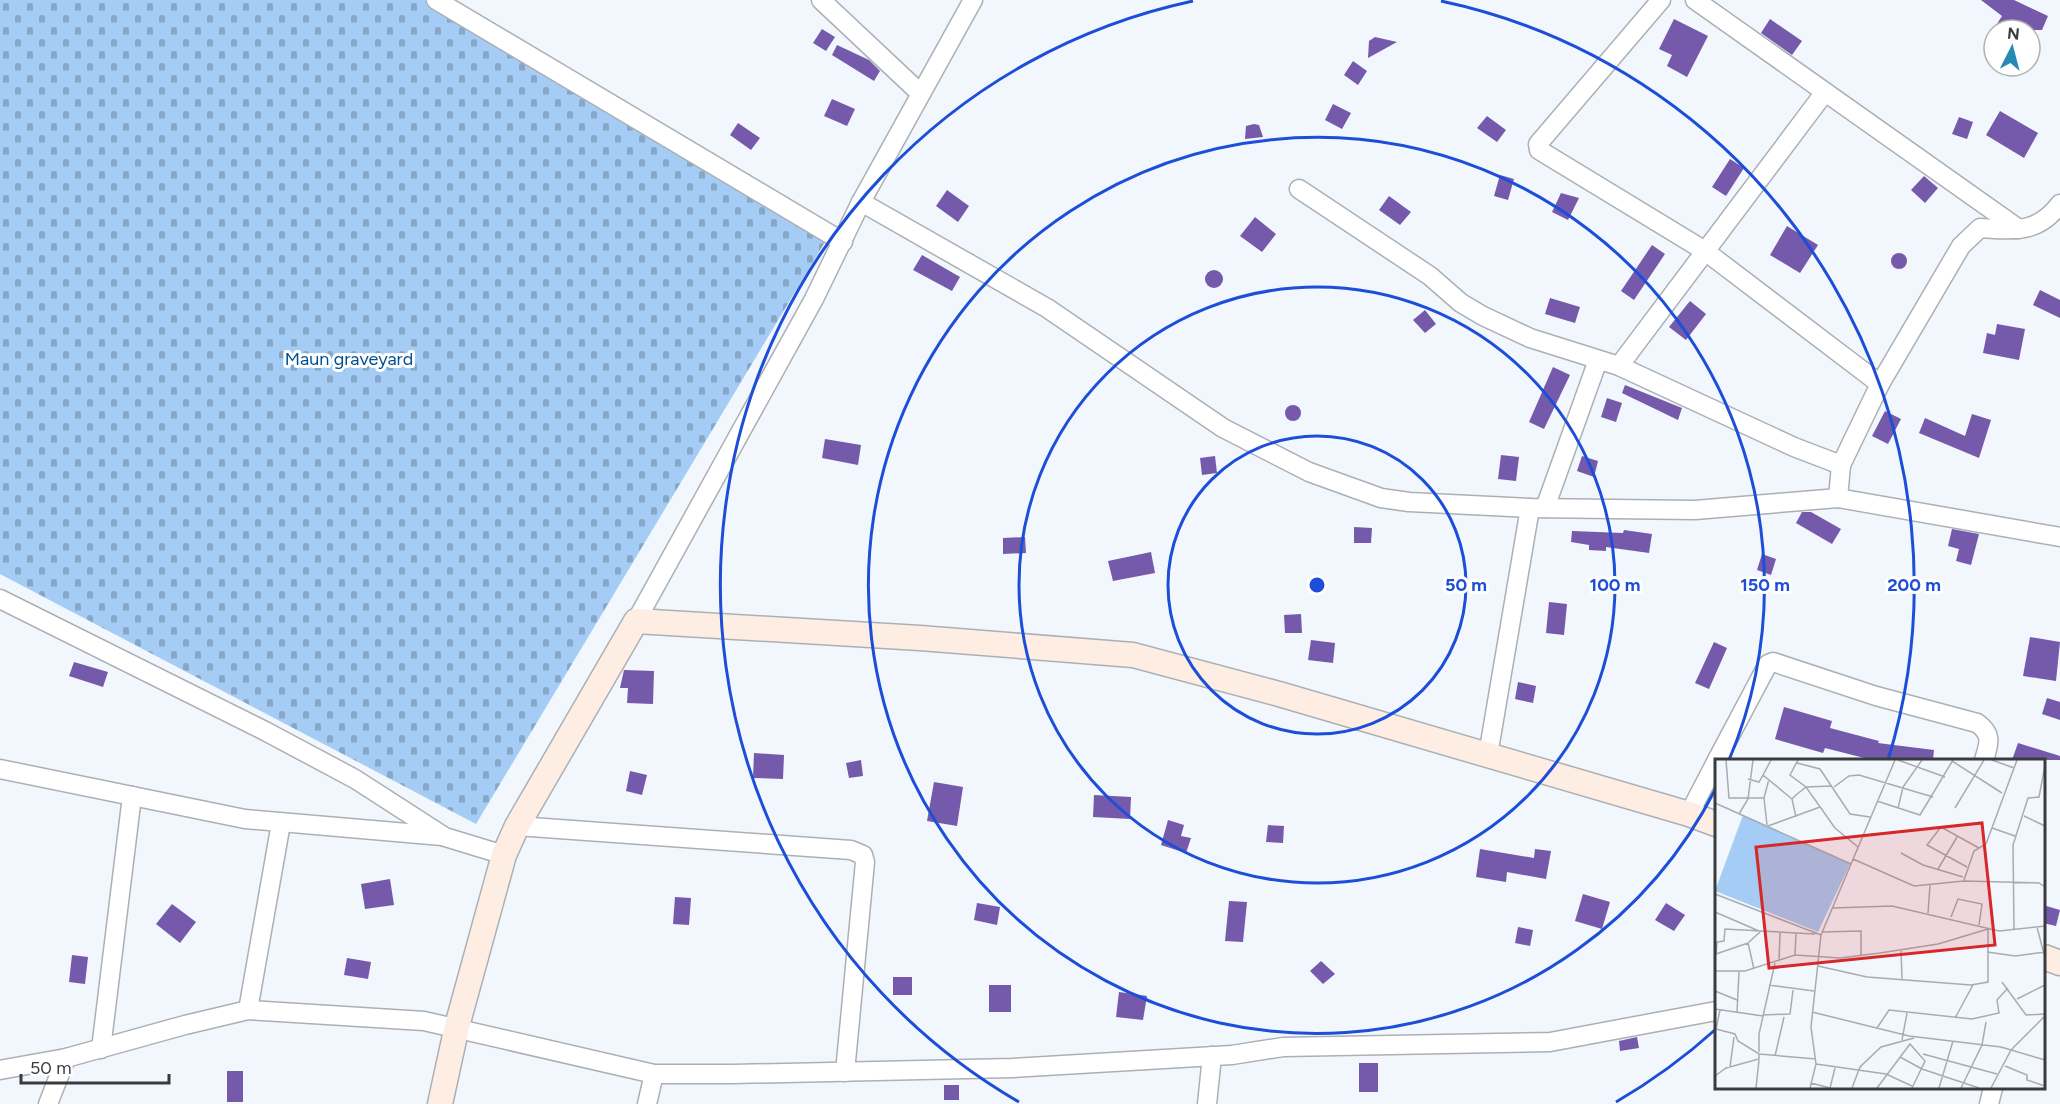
<svg xmlns="http://www.w3.org/2000/svg" width="2060" height="1104" font-family="Figtree,sans-serif">
<defs>
<pattern id="cemetery-stones" width="16" height="16" patternUnits="userSpaceOnUse" patternTransform="scale(1.5)"><rect width="16" height="16" fill="#a5ccf5"/><path d="M2 7V4a2 2 0 0 1 4 0v3zM10 15v-3a2 2 0 0 1 4 0v3z" fill="#87a7c8"/></pattern>
</defs>
<rect width="100%" height="100%" fill="#f2f7fd"/>
<polygon fill="url(#cemetery-stones)" points="0,0 425,0 828,237 476,824 0,574"/>
<g fill="#7559aa">
<polygon points="1981,0 2014,0 2048,16 2042,30 1993,30 2002,16"/>
<polygon points="1674,19 1708,36 1687,77 1667,66 1672,55 1659,49"/>
<polygon points="1770,19 1802,41 1792,55 1761,33"/>
<polygon points="822,29 835,37 826,51 813,43"/>
<polygon points="1375,37 1397,42 1368,58 1369,41"/>
<polygon points="837,45 869,60 880,71 874,81 832,55"/>
<polygon points="1353,61 1367,71 1358,85 1344,75"/>
<polygon points="832,99 855,109 847,126 824,116"/>
<polygon points="1333,104 1351,113 1342,129 1325,120"/>
<polygon points="2000,111 2038,133 2024,158 1986,135"/>
<polygon points="1487,116 1506,130 1497,142 1477,128"/>
<polygon points="1959,117 1973,122 1967,139 1952,134"/>
<polygon points="738,123 760,138 751,150 730,135"/>
<polygon points="1254,124 1259,125 1263,137 1245,139 1246,126"/>
<polygon points="1730,159 1744,168 1726,196 1712,187"/>
<polygon points="1500,175 1514,179 1508,200 1494,196"/>
<polygon points="1924,176 1938,188 1925,203 1911,190"/>
<polygon points="947,190 969,206 958,222 936,206"/>
<polygon points="1561,193 1579,198 1568,220 1552,212"/>
<polygon points="1389,196 1411,212 1400,225 1379,210"/>
<polygon points="1255,217 1276,234 1262,252 1240,236"/>
<polygon points="1787,226 1818,245 1800,273 1770,255"/>
<polygon points="1652,245 1665,254 1634,300 1621,291"/>
<circle cx="1899" cy="261" r="8"/>
<polygon points="922,255 960,277 952,291 913,270"/>
<circle cx="1214" cy="279" r="9"/>
<polygon points="2040,290 2060,300 2060,318 2033,305"/>
<polygon points="1550,298 1580,307 1575,323 1545,314"/>
<polygon points="1690,301 1706,314 1686,340 1669,327"/>
<polygon points="1425,310 1436,324 1425,333 1413,320"/>
<polygon points="1997,324 2025,329 2019,360 1983,353 1987,333 1995,335"/>
<polygon points="1553,367 1570,375 1544,429 1529,422"/>
<polygon points="1625,385 1682,408 1678,420 1622,393"/>
<polygon points="1607,398 1622,403 1616,422 1601,417"/>
<circle cx="1293" cy="413" r="8"/>
<polygon points="1885,411 1901,419 1888,444 1872,436"/>
<polygon points="1972,414 1991,420 1979,458 1919,433 1925,418 1965,436"/>
<polygon points="825,439 861,445 858,465 822,458"/>
<polygon points="1501,455 1519,457 1516,481 1498,479"/>
<polygon points="1215,456 1217,473 1202,475 1200,458"/>
<polygon points="1582,456 1598,461 1594,477 1577,471"/>
<polygon points="1802,512 1811,512 1841,529 1832,544 1796,523"/>
<polygon points="1354,527 1372,528 1371,543 1354,543"/>
<polygon points="1952,529 1979,534 1971,565 1956,561 1959,549 1948,546"/>
<polygon points="1624,530 1652,534 1649,553 1606,547 1606,551 1589,550 1589,545 1571,542 1572,531 1623,533"/>
<polygon points="1025,537 1026,553 1003,554 1003,538"/>
<polygon points="1151,552 1155,573 1113,581 1108,561"/>
<polygon points="1762,554 1776,559 1771,575 1757,570"/>
<polygon points="1549,602 1567,604 1564,635 1546,633"/>
<polygon points="1301,614 1302,633 1285,633 1284,615"/>
<polygon points="2030,637 2060,642 2056,681 2023,676"/>
<polygon points="1311,640 1335,643 1333,663 1308,660"/>
<polygon points="1714,642 1727,648 1709,689 1695,683"/>
<polygon points="74,662 108,672 103,687 69,676"/>
<polygon points="624,670 654,671 653,704 627,703 628,688 620,688"/>
<polygon points="1518,682 1536,686 1533,703 1515,699"/>
<polygon points="2047,698 2060,702 2060,720 2042,714"/>
<polygon points="1784,707 1832,721 1830,728 1879,741 1878,743 1934,750 1933,760 1872,760 1825,748 1823,753 1775,739"/>
<polygon points="2018,743 2060,756 2060,760 2012,760"/>
<polygon points="754,753 784,755 783,779 753,778"/>
<polygon points="861,760 863,776 849,778 846,763"/>
<polygon points="630,771 647,775 642,795 626,791"/>
<polygon points="934,782 963,787 957,826 927,821"/>
<polygon points="1094,795 1131,797 1130,819 1093,817"/>
<polygon points="1168,820 1184,825 1181,836 1191,838 1186,853 1161,845"/>
<polygon points="1268,825 1284,826 1283,843 1266,842"/>
<polygon points="1480,849 1534,858 1535,849 1551,851 1546,879 1507,872 1506,882 1476,877"/>
<polygon points="390,879 394,905 365,909 361,884"/>
<polygon points="1583,894 1610,902 1602,929 1575,921"/>
<polygon points="675,897 691,898 689,925 673,924"/>
<polygon points="1229,901 1247,902 1243,942 1225,941"/>
<polygon points="977,903 1000,907 997,925 974,920"/>
<polygon points="1666,903 1685,915 1674,931 1655,920"/>
<polygon points="172,904 196,922 180,943 156,924"/>
<polygon points="2043,905 2060,910 2056,926 2043,923"/>
<polygon points="1518,927 1533,930 1530,946 1515,943"/>
<polygon points="72,955 88,957 85,984 69,982"/>
<polygon points="347,958 371,962 368,979 344,975"/>
<polygon points="1321,961 1335,974 1323,984 1310,971"/>
<rect x="893" y="977" width="19" height="18"/>
<rect x="989" y="985" width="22" height="27"/>
<polygon points="1119,992 1147,996 1143,1020 1116,1017"/>
<polygon points="1637,1037 1639,1048 1620,1051 1619,1041"/>
<rect x="1359" y="1063" width="19" height="29"/>
<rect x="227" y="1071" width="16" height="31"/>
<rect x="944" y="1085" width="15" height="15"/>
</g>
<g fill="none" stroke-linecap="round" stroke-linejoin="round">
<g stroke="#abb0b5" stroke-width="21">
<g id="street">
<polyline points="436,0 843,242"/>
<polyline points="821,0 920,93"/>
<polyline points="1661,0 1538,144 1539,150 1705,251 1880,384"/>
<polyline points="1695,0 2019,229"/>
<polyline points="1299,189 1430,276 1461,303 1483,316 1530,338 1619,366 1794,447 1841,465"/>
<polyline points="861,202 1047,308 1223,428 1309,472 1381,498 1409,502 1530,508 1695,510 1838,498 2060,537"/>
<polyline points="1619,366 1825,92"/>
<path d="M1838,498L1841,465L1880,384L1961,246L1980,228C2015,230 2037,234 2060,204"/>
<polyline points="1545,508 1598,360"/>
<polyline points="0,599 265,731 355,779 445,837 504,855"/>
<polyline points="636,621 814,299 861,202 973,0"/>
<polyline points="1488,755 1530,508"/>
<path d="M1717,760L1768,664L1773,662L1876,696L1977,723C1993,734 1989,744 1984,760"/>
<polyline points="0,769 245,819 442,836"/>
<polyline points="1689,814 1716,762"/>
<polyline points="517,826 851,850 863,855 865,862 845,1072"/>
<polyline points="248,1010 281,823"/>
<polyline points="101,1049 132,796"/>
<polyline points="0,1070 66,1058 185,1025 248,1010 424,1021 654,1074 733,1074 1013,1068 1232,1055 1283,1047 1550,1042 1716,1011"/>
<polyline points="48,1104 66,1058"/>
<polyline points="647,1104 654,1074"/>
<polyline points="1207,1104 1212,1056"/>
<polyline points="1989,1104 1993,1088"/>
</g>
</g>
<g stroke="#abb0b5" stroke-width="27">
<g id="secondary">
<polyline points="2044,957 2060,963"/>
<polyline points="440,1104 457,1026 504,855 517,826 636,621 920,638 1133,655 1279,694 1689,814 1716,824"/>
</g>
</g>
<use href="#street" stroke="#fff" stroke-width="18"/>
<use href="#secondary" stroke="#feede2" stroke-width="24"/>
</g>
<g fill="none" stroke="#1d4ed8" stroke-width="3">
<circle cx="1317" cy="585" r="149"/>
<circle cx="1317" cy="585" r="298"/>
<path d="M1716 788A448 448 0 1 1 1729 760"/>
<path d="M1716 1029A597 597 0 0 1 1616 1102M1019 1102A597 597 0 0 1 1193 1M1441 1A597 597 0 0 1 1888 760"/>
</g>
<g text-anchor="middle" stroke-width="6" stroke-linejoin="round" paint-order="stroke">
<g font-size="18" fill="#00508f" stroke="#fff">
<text x="349" y="365">Maun graveyard</text>
</g>
</g>
<g transform="translate(1715 759)">
<rect width="330" height="330" fill="#f2f7fd"/>
<path d="M28,56L135,105L103,173L0,132Z" fill="#a5ccf5"/>
<path fill="none" stroke="#a8acb0" stroke-width="1.5" d="M11,1L14,39H49L54,20M56,1L48,16L77,40M83,1L75,16L91,28L120,69L143,88M183,1L230,18M277,1L299,9M237,2L287,34M82,4L105,10L135,55L155,58M33,20L44,23L48,16M119,28L134,17L144,16L218,38M49,39L52,66M162,42L205,56L238,1M0,44L136,105M183,49L188,28L207,1M240,49L269,1M24,55L33,40L38,1M309,57L330,67M81,58L77,40L81,36L91,28L117,27M53,67L105,48M277,69L300,77M186,94L208,106L248,118M138,100L199,127L249,122L324,124L330,128M252,108L212,86L226,68L264,89M223,110L242,78M249,121L259,92L271,85L302,1M0,135L106,176M118,149L177,147L284,172L330,167M0,153L44,172M213,154L215,126M236,158L243,140L267,145L264,166M322,168L329,195M299,171L298,86L313,39L324,38L330,7M107,173L146,172V196M186,190L187,220M272,193L300,197L330,193M1,195L2,183L9,182L10,170L100,175M1,195L33,184M80,196L81,175M64,202L65,174M103,207L152,218L256,226L273,223V170M39,210L33,184L46,172M0,212H30L80,196L125,199L165,194L223,185L273,170M287,223L311,256L330,255M54,226L99,232M0,232L22,241M302,240L330,226M0,250L48,257M5,251L1,270L20,275L23,282L44,295L101,300M22,253L24,213M97,253L194,277L286,288L330,301M48,256L75,255L78,231M240,259L258,226M162,269L174,251L257,260L284,254L282,241L293,229M187,281L192,254M44,293V275L60,204M208,295L282,315M60,297L69,258M185,298L207,310L264,329M101,305L171,315L197,327M290,307L312,316V321L330,327M15,308L19,278M0,317L11,309L44,300V295M96,324L115,329M41,329L44,301M95,329L101,305L96,268L106,176L180,1M115,329L120,309M137,329L145,308L166,288L199,279M162,329L195,285L210,302L197,329M224,329L238,282M246,329L267,286L271,263M276,329L296,291L330,257"/>
<path fill="#d62828" fill-opacity="0.15" stroke="#d62828" stroke-width="3" d="M267,64L280,186L54,209L41,88Z"/>
<rect width="330" height="330" fill="none" stroke="#393b3d" stroke-width="3"/>
</g>
<circle cx="1317" cy="585" r="9" fill="#1d4ed8" stroke="#fff" stroke-width="3"/>
<g font-size="18" text-anchor="middle" font-weight="bold" fill="#1d4ed8" stroke="#fff" stroke-width="6" stroke-linejoin="round" paint-order="stroke">
<text x="1466" y="591">50 m</text>
<text x="1615" y="591">100 m</text>
<text x="1765" y="591">150 m</text>
<text x="1914" y="591">200 m</text>
</g>
<g transform="translate(2012 48) rotate(6)"><circle r="28" fill="#ffffff" stroke="#b0b1b1" stroke-width="1.5"/>
<path d="M0-4.5L10 22L0 15L-10 22Z" fill="#268ab3"/>
<text y="-9" font-size="16" font-weight="bold" text-anchor="middle" fill="#393b3d">N</text>
</g>
<path d="M21 1074v9h148v-9" fill="none" stroke="#393b3d" stroke-width="3"/>
<text x="30" y="1074" font-size="18" fill="#393b3d" stroke="#ffffff" stroke-width="4.5" paint-order="stroke">50 m</text>
</svg>
